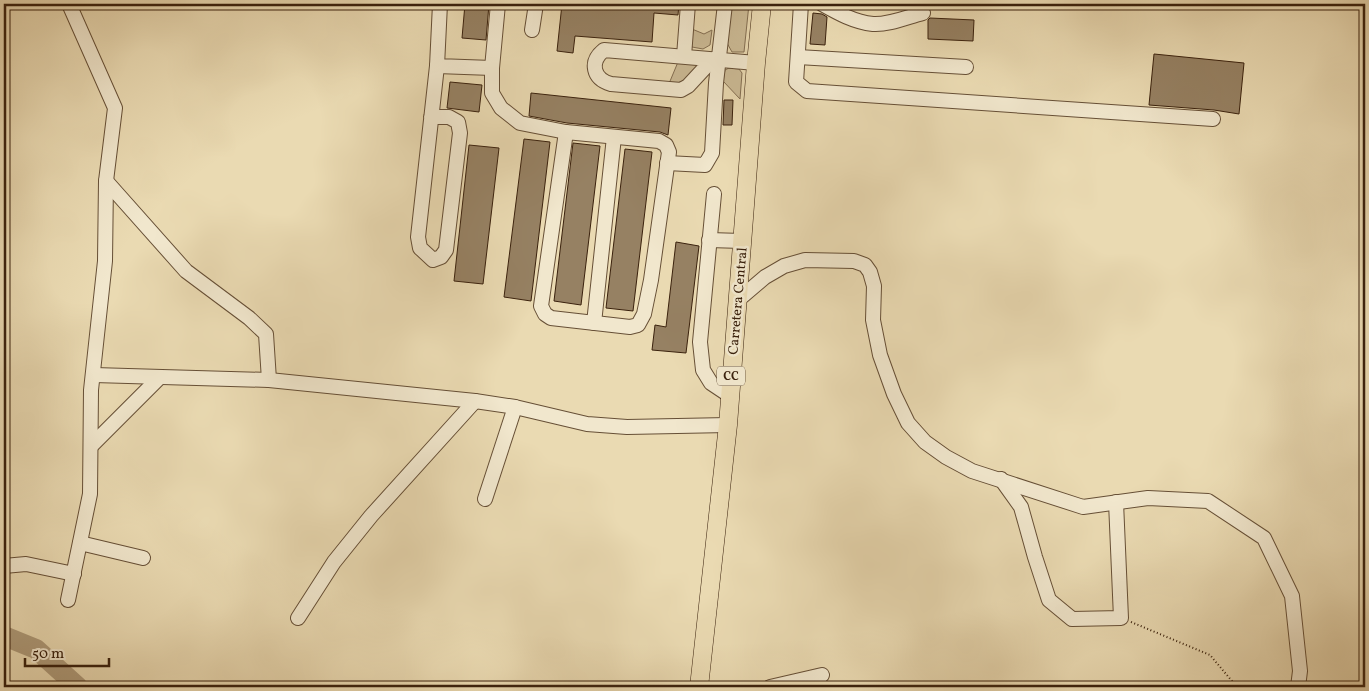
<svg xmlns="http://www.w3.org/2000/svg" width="1369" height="691" font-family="Vollkorn,serif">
<rect width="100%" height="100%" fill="#eadab2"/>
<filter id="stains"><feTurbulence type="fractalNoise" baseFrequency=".004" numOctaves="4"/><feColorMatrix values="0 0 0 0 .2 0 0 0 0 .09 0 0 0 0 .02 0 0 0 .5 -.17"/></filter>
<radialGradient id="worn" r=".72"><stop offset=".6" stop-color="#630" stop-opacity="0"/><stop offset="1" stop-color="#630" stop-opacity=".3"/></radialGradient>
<g fill="#ccbb96" stroke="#836e52">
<polygon points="730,4 749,4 744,52 732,52 727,43"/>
<polygon points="692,29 704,34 712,30 710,45 703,49 692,47 690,44"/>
<polygon points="678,62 702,63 683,83 668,86"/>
<polygon points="729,68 739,69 742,73 740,99 723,81 725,70"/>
</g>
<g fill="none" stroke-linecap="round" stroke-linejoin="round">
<polyline stroke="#ae9b7a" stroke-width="20" points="4,636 36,649 78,687"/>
</g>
<g fill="#968163" stroke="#3a210d">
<polygon points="465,4 489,4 486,40 462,38"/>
<polygon points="562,4 679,4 678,15 654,13 652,42 575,36 573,53 557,51"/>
<polygon points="813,13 822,14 827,17 825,45 810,44"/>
<polygon points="930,18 974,20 973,41 928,39 928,20"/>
<polygon points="1154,54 1244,63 1239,114 1214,110 1149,105"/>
<polygon points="450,82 482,85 479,112 447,108"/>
<polygon points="531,93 671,108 668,135 660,132 567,123 529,116"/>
<polygon points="724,100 733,100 732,125 723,125"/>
<polygon points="524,139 550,142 531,301 504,297"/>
<polygon points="573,143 600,146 581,305 554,301"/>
<polygon points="469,145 499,148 483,284 454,281"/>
<polygon points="625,149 652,152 633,311 606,308"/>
<polygon points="676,242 699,246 686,353 652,350 655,325 666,327"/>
</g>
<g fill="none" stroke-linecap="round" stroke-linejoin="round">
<g stroke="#664f36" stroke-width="16">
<g id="minor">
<polyline points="440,4 437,66 492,68"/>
<polyline points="498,4 492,68 492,93 501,108 520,123 566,132"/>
<polyline points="801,4 796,82 807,91 1213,119"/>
<path d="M822,4C838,13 854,22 873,24C889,25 907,17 923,13"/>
<polyline points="532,30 536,4"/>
<polyline points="684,56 688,4"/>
<polyline points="798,57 966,67"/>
<path d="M713,59L688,86L681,90L611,84C593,79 589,62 604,50L756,63"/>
<polyline points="431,117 449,117 458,122 460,133 446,250 441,257 433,260 420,248 418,237 437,66"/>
<polygon points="566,132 659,141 666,145 669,152 651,280 644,314 638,325 630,327 551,318 545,314 541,306"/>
<polyline points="667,163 705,165 712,153 716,83 725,4"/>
<polyline points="106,181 186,271 249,318 266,334 269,380"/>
<polyline points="714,194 700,342 703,370 711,383 729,395"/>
<polyline points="709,240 742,241"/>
<polyline points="738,300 765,277 784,266 805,260 854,261 865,265 870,272 874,286 873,320 880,355 894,394 908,423 925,442 946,457 972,471 1083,507 1148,498 1208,501 1264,538 1292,596 1300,671 1298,687"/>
<polyline points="594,323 614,137"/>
<polyline points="94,375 269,380 475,401 515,407 587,424 627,427 728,425"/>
<polyline points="91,446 159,378"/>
<polyline points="1001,479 1021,507 1035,557 1049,600 1072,619 1121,618 1116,502"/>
<polyline points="485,499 515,407"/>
<polyline points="80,543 143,558"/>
<polyline points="4,566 26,564 74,574"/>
<polyline points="68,600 90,494 91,390 105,261 106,181 115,108 69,4"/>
<polyline points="298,618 334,562 371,516 475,401"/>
<polyline points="770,687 822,675"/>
</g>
</g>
<g stroke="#3a210d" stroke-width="19">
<polyline id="major" points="699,687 728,425 756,63 762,4"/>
</g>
<polyline stroke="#3a210d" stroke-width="2" stroke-dasharray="1 2.5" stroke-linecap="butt" points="1131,622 1210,655 1237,687"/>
<use href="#minor" stroke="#f1e7cd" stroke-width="14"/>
<use href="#major" stroke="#eadab2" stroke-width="18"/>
</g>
<g text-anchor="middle" stroke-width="5" stroke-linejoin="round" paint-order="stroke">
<rect fill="#f1e7cd" stroke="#715c47" stroke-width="1" x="717" y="366.5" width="28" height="19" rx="4"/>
<g font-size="12" font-weight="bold" fill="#3a210d">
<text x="731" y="380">CC</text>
</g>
<g font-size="14" fill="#3a210d" stroke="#f1e7cd">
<text transform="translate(737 301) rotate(-85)" y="5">Carretera Central</text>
</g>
</g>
<rect width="1369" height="691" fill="none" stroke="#eadab2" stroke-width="20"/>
<rect x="5" y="5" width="1359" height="681" fill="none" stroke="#3a210d" stroke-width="2.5"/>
<rect x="10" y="10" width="1349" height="671" fill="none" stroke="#3a210d"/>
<path d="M25 658v8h84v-8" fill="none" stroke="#3a210d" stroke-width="2.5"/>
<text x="32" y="658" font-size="15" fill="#3a210d" stroke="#f1e7cd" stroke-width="4" paint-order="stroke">50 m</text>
<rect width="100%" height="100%" filter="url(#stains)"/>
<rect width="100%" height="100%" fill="url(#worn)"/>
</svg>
